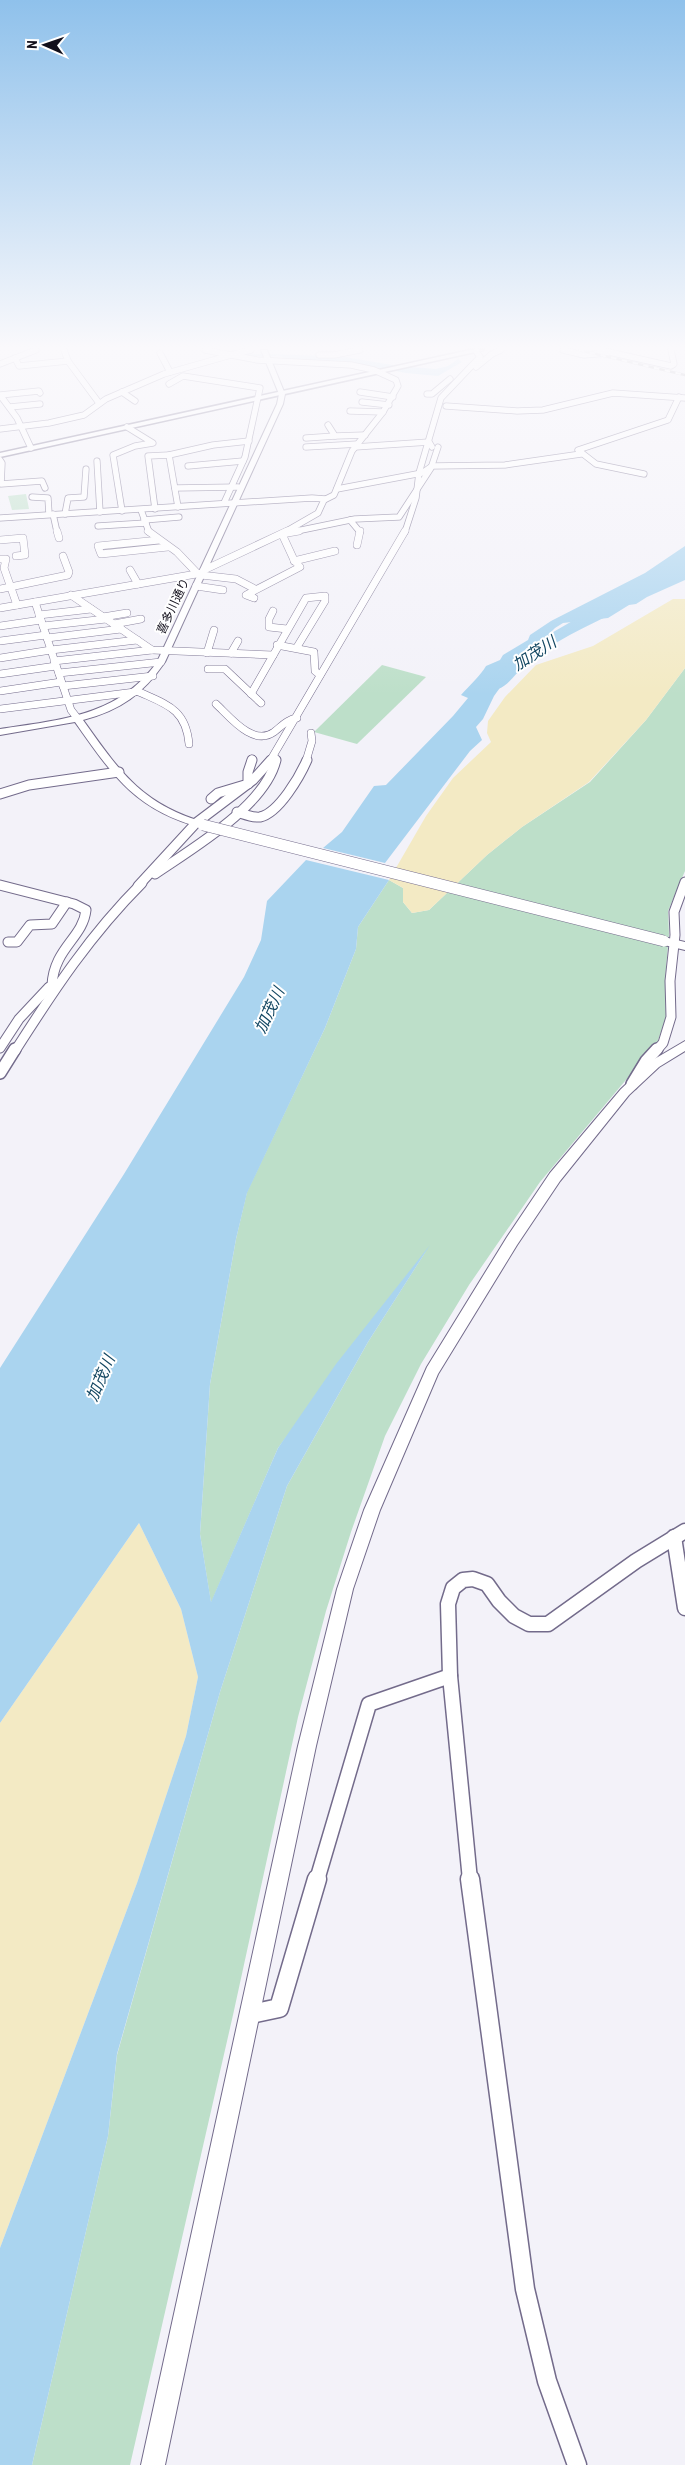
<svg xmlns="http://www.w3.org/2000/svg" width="685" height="2465" font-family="'Roboto Condensed','Noto Sans JP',sans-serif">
<rect width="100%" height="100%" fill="#f3f2f9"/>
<g fill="#bddfc9">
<polygon points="26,494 29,509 12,510 8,496"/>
<polygon points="382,665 426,677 357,744 314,732"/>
<polygon points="685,668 685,871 668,911 669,934 665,980 666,1018 657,1043 540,1182 469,1285 421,1364 385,1436 351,1532 326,1611 298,1717 233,2015 130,2465 32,2465 108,2136 117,2055 220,1692 287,1486 368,1342 426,1251 278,1448 211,1603 200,1534 210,1384 236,1239 247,1192 325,1028 356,949 358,927 389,880 403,888 403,902 412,913 429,910 487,855 522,827 590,782 646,720"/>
</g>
<g fill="#f3eac4">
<polygon points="673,599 685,599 685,668 646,720 589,782 522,827 487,855 429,910 412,913 403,902 403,888 389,880 426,816 453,778 491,742 487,733 488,721 505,697 536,665 593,646"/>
<polygon points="139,1523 181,1609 198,1677 186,1736 137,1883 0,2248 0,1723"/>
</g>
<g fill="#aad4ef">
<polygon points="273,354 345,357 398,366 436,369 448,366 458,359 462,362 438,376 406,373 348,362 284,359 283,357"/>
<path d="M685,546V580L647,597L636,604L629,605L608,618L563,623L555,628L512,671L494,696L483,719L476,727L482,740L470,751L385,863L323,848L342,832L374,786L386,785L453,716L468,698L461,695C469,686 481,675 486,666L500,660L503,655L528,640L530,635L551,621L645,573Z"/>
<polygon points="306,860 389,880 358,927 356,949 325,1028 247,1193 236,1239 210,1384 200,1534 211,1602 278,1448 336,1364 430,1245 368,1342 287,1486 220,1692 117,2054 108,2136 32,2465 0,2465 0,2248 137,1883 186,1736 198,1677 181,1609 139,1523 0,1723 0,1368 124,1174 244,977 261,940 267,901"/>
</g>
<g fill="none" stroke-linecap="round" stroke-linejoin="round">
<polyline stroke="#aad4ef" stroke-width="2" points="233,350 249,355 276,355"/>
<path fill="#aad4ef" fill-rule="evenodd" d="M615,603L622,607L620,610C587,626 551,642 524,666C516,673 508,686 498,689L490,684C510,656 581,611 615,603Z"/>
<g stroke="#736b8b" stroke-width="7">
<g id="minor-far5">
<polyline points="64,350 68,361 99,403"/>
<polyline points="205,350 231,355 251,350"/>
<polyline points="563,350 584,355 608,353"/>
<polyline points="600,350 671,366 674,364 671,350"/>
<polyline points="160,353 170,372"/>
<polyline points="319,355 334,355 360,350"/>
<polyline points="15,358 19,366 68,361"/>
<polyline points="0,364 36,350"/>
<polyline points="476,367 492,354 501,350"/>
<polyline points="169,384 183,376 260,388 245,457 224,503"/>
<polyline points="122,392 135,401"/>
<polyline points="360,392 393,397"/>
<polyline points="427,394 432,394 450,379"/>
<polyline points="362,402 389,405"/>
<polyline points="446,406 517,411 543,410 613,393 685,398"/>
<polyline points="10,407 40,404"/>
<polyline points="350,411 383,412"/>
<polyline points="328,425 335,436 365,435"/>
<polyline points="0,429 49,423 84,415 106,399 164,374 231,355 257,360 351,365 374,370 396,380 398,386 383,412 352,451 334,495 324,500 318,513 285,532"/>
<polyline points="306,438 335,436"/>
<polyline points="306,447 358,444"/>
<polyline points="355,447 429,442 432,447"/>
<polyline points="31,448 17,418 0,395 39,391 40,393"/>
<polyline points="169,455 213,445 249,441"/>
<polyline points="0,460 2,463 1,484 42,481 45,488"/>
<polyline points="97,461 100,512"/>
<polyline points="188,466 243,461"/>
<polyline points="644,474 596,464 578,450 668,420 679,397"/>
<polyline points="175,488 238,487"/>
<polyline points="337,489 422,473 432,466 505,465 581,454"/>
<polyline points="32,497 48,498 49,514"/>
<polyline points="155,509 148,456 169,455 178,507"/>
<polyline points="141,510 149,532"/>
<polyline points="122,511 113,455 135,446 153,443 127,427"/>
<polyline points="53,514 57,532"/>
<polyline points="65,514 68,498 84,497 86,469"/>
<polyline points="0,518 312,498 325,499"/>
<polyline points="144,520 179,517"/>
<polyline points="350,520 360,532"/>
<polyline points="98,526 146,523"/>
<polyline points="292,532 355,519 399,517 431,468 438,447"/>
<polyline points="405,532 416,498 419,473 441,398 480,357 476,351"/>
</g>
</g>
<g stroke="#736b8b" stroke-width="8">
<g id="minor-far4">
<polyline points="57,531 59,538"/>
<polyline points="148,531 177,552 197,573"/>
<polyline points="0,540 23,538 25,555 16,556"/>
<polyline points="159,540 98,546 101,554 168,547"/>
<polyline points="357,545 360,531"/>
<polyline points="0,559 6,559 4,568 17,605"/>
<polyline points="294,561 335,551"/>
<polyline points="130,570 138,584"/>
<polyline points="204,570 287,531"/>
<polyline points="201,575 236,579 255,589"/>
<polyline points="196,586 223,590"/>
<polyline points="0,589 68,575 69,572 63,556"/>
<polyline points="71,595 152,650 273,655"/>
<polyline points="254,598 246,595 300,567 294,560 282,534 299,531"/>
<polyline points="35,602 71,710 78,719"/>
<polyline points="0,608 202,573"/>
<polyline points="273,611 269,619 269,627 287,629"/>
<polyline points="39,615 91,609"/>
<polyline points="103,617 127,613"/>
<polyline points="114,624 141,619"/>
<polyline points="0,626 41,620"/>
<polyline points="43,626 106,619"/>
<polyline points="47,638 121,629"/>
<polyline points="0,641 46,635"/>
<polyline points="277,645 314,652 315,671 320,675"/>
<polyline points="51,650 137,640"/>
<polyline points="207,653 214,630"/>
<polyline points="231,653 238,641"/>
<polyline points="0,658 51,650"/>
<polyline points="54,661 152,650"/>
<polyline points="208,669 225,669 261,703"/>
<polyline points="59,673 161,662"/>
<polyline points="0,674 56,666"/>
<polyline points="63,686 153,676"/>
<polyline points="0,691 61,682"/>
<path d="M137,691C165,704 186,708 189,744"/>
<polyline points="251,694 306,598 325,596 325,601 297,647"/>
<path d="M216,704C230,717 253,747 274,732C282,726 286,720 297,718"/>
<polyline points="0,709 135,692"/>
<polyline points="274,756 276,761"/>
<polyline points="251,761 252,759"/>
<polyline points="270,761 405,531"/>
<polyline points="306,761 312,741 311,733"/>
</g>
</g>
<g stroke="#736b8b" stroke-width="11">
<g id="minor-far3">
<polyline points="0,794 29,785 119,772"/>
<polyline points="211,799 218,793 248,784 248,772 252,760"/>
<path d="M237,812C244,814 253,818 260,817C279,813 300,776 307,760"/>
<path d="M155,874C193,848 265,806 276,760"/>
<path d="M0,885L74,904L86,910C83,938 54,948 52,985L56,986"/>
<polyline points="138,886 196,823 253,780 271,760"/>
<polyline points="8,942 17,942 30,925 52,924 67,902"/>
<polyline points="0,1048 19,1019 49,987"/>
<path d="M15,1051C54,990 90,935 142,883"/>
<polyline points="656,1051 663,1043 671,1017 670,981 675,935 674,912 685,882"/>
</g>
</g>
<g stroke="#736b8b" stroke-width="14">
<g id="minor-far2">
<polyline points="0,1073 15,1049"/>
<polyline points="632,1084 646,1061 657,1049"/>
</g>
</g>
<g stroke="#736b8b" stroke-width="17">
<g id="minor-far1">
<polyline points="674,1537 685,1608"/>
<polyline points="450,1676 448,1604 453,1588 463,1580 473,1579 487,1584 499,1601 514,1616 529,1624 548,1624 636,1561 685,1531"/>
<polyline points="317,1880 369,1704 450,1676 470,1880"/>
</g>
</g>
<g stroke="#736b8b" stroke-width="21">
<g id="minor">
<polyline points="470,1879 525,2289 547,2381 577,2465"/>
<polyline points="251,2014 279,2008 317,1879"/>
</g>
</g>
<g stroke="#736b8b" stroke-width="2">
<g id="tertiary">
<path d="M261,350H267L285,394L283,404L165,662C143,694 121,710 83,720C120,772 142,805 207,823L208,825L203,828C136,811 113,776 75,722L0,735V729C60,720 119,716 157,662L277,404L279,394Z"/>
<polygon points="664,937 685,942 685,950 660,944 660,938"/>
<polygon points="685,1041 685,1051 659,1067 629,1095 560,1181 517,1245 438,1374 380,1510 353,1589 316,1746 165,2465 141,2465 298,1746 337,1589 364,1510 427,1367 507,1237 550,1173 621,1089 651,1061"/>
</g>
</g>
<g stroke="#736b8b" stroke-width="3">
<polygon id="secondary" points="470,350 484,350 0,457 0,453"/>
</g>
<use href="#minor-far5" stroke="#fff" stroke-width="5.5"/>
<use href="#minor-far4" stroke="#fff" stroke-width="7"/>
<use href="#minor-far3" stroke="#fff" stroke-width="9"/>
<use href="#minor-far2" stroke="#fff" stroke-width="11"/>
<use href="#minor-far1" stroke="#fff" stroke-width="14"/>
<use href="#minor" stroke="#fff" stroke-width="18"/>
<use href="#tertiary" fill="#fff" fill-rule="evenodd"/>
<use href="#secondary" fill="#fff" fill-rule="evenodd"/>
<g stroke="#8c8a93" stroke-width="2.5">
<polyline id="rail" points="579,350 685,375"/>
</g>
<use href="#rail" stroke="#fff" stroke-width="2" stroke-dasharray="5.5" stroke-linecap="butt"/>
<g stroke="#736b8b" stroke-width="12" stroke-linecap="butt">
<polyline id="tertiary-bridge" points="203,825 664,941"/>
</g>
<use href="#tertiary-bridge" stroke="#fff" stroke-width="11"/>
</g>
<linearGradient id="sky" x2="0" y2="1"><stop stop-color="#8fc1eb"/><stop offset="0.5" stop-color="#faf9fc"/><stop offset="1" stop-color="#faf9fc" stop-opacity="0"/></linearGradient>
<rect width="685" height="695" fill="url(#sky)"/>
<g text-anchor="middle" stroke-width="4" stroke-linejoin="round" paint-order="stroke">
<g font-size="12" fill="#120f1b" stroke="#fff">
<text transform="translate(173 606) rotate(-65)" y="4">喜多川通り</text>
</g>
<g font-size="16" font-style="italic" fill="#134762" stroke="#fff">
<text transform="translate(534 653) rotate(-33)" y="6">加茂川</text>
<text transform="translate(269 1010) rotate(-65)" y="6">加茂川</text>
<text transform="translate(100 1378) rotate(-67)" y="6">加茂川</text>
</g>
</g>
<g transform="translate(45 45) rotate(272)" stroke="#ffffff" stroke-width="4" paint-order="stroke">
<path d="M0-4L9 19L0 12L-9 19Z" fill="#120f1b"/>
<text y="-8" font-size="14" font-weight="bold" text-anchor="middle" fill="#120f1b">N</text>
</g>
</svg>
